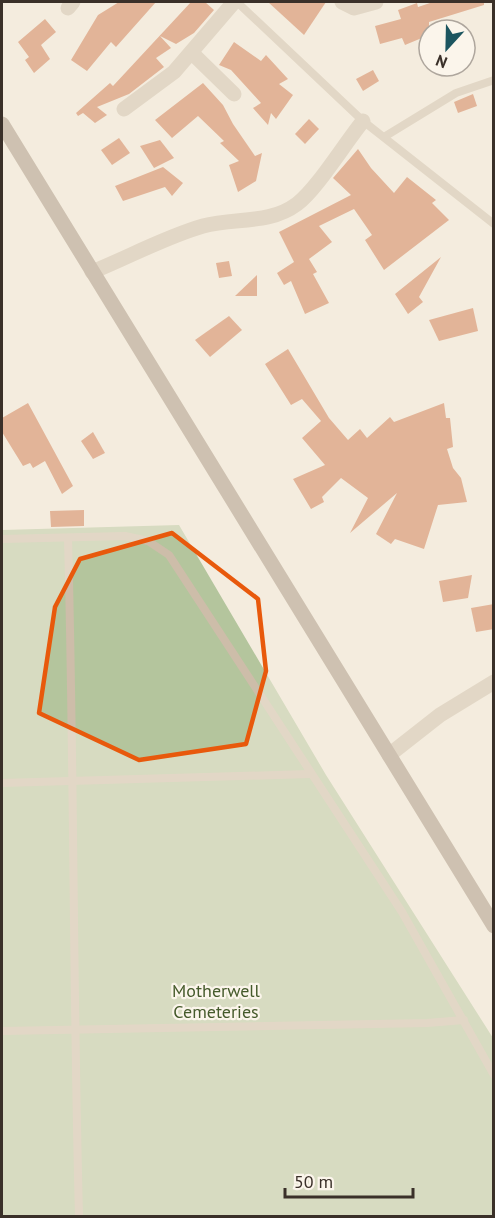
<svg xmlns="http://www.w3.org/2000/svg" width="495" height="1218" font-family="'PT Sans',sans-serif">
<rect width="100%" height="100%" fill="#f4ecde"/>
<polygon fill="#b4c59d" points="179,525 326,775 493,1038 493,1216 2,1216 2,530"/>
<g fill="#cd7044">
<polygon points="119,2 156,2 116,47 111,42 87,71 71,60 98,15"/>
<polygon points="191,2 205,2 214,10 194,33 176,44 160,36 171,48 156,58 164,67 129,94 97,107 107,115 95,123 83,113 78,116 76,113 110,83 113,86"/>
<polygon points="268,2 326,2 304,35"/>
<polygon points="433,2 484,2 484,5 429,22 429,35 405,45 402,38 380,44 375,26 401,19 398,10 417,3 418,7"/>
<polygon points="45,19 56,32 41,45 50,59 34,73 25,60 29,57 18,42"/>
<polygon points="234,42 261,61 266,55 288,79 279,84 293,95 276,119 271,113 268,125 253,108 261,103 231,70 219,65"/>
<polygon points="373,70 379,81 363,91 356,79"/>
<polygon points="203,83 223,105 233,124 255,156 262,153 256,181 238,192 229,165 239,161 220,143 224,141 198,116 172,138 155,120"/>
<polygon points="473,94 477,106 458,113 454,102"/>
<polygon points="309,119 319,129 305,144 295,134"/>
<polygon points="119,138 130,153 112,165 101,150"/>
<polygon points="160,140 174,158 154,168 140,146"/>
<polygon points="358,149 371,168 394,193 407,177 436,200 432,203 449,220 384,270 365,240 372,235 354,209 319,226 332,242 309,259 317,272 313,274 329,303 305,314 291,281 284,285 277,273 294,262 279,232 351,195 333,178"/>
<polygon points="163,167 183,183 172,196 165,187 123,201 115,186"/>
<polygon points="441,257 419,297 423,302 408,314 395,294"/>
<polygon points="229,261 232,276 219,278 216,263"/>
<polygon points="257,275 257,296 235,296"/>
<polygon points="473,308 478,331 439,341 429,320"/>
<polygon points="229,316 242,330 210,357 195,340"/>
<polygon points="288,349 329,418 348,440 360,429 367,438 390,417 394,422 444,403 446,418 450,418 453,447 447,449 453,468 461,478 467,502 438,505 424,549 395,539 391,544 376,534 397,493 350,533 368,498 341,478 322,497 324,502 311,509 293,479 325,465 302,438 321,421 302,399 291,405 265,364"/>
<polygon points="28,403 73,486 62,494 45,461 33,468 30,463 23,466 2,432 2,418"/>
<polygon points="93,432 105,453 93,459 81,441"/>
<polygon points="84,510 84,526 51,527 50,511"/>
<polygon points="472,575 468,598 443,602 439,581"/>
<polygon points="494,604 494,629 476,632 471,608"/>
</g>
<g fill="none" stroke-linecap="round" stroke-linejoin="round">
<g stroke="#cdbda9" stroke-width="8">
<polyline points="237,2 363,121 494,224"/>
<polyline points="384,137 456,93 494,80"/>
<path d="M68,538C74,764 73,990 79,1216"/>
<polyline points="2,539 125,536 148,541 169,555 402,912 494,1075"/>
<polyline points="2,783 310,774"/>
<polyline points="2,1031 427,1023 464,1020"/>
</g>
<g stroke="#cdbda9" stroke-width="15">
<polyline points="342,2 354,8 376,2"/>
<polyline points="68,8 73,2"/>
<polyline points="192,53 234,94"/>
<polyline points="124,109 174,72 234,2"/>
<path d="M92,272C129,257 165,237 203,226C235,217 269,225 297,204C317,189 345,143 363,121"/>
<polyline points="389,755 440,715 494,682"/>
</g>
<polyline stroke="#a18c7a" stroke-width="15" points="2,124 494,926"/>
</g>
<path d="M0 0H495V1218H0ZM172,533L258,599L266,671L246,744L139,760L39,713L55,607L80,559Z" fill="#f4ecde" fill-opacity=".55" fill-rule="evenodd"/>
<path fill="none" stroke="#e8590c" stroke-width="4.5" stroke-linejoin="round" d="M172,533L258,599L266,671L246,744L139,760L39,713L55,607L80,559Z"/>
<g text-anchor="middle" stroke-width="4.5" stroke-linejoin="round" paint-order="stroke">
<g font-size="18" fill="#455a2b" stroke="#fbf5eb">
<text x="216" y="997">Motherwell<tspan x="216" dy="21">Cemeteries</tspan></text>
</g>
</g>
<rect width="495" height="1218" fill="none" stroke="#3a3029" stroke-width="6"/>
<g transform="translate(447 48) rotate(202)"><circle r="28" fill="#fbf5eb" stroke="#aea69d" stroke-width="1.5"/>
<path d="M0-4.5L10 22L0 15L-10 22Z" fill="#1c555f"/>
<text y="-9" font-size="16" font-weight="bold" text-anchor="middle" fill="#3a3029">N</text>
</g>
<path d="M285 1188v9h128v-9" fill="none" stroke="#3a3029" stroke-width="3"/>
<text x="294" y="1188" font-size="18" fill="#3a3029" stroke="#fbf5eb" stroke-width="4.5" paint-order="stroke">50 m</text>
</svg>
